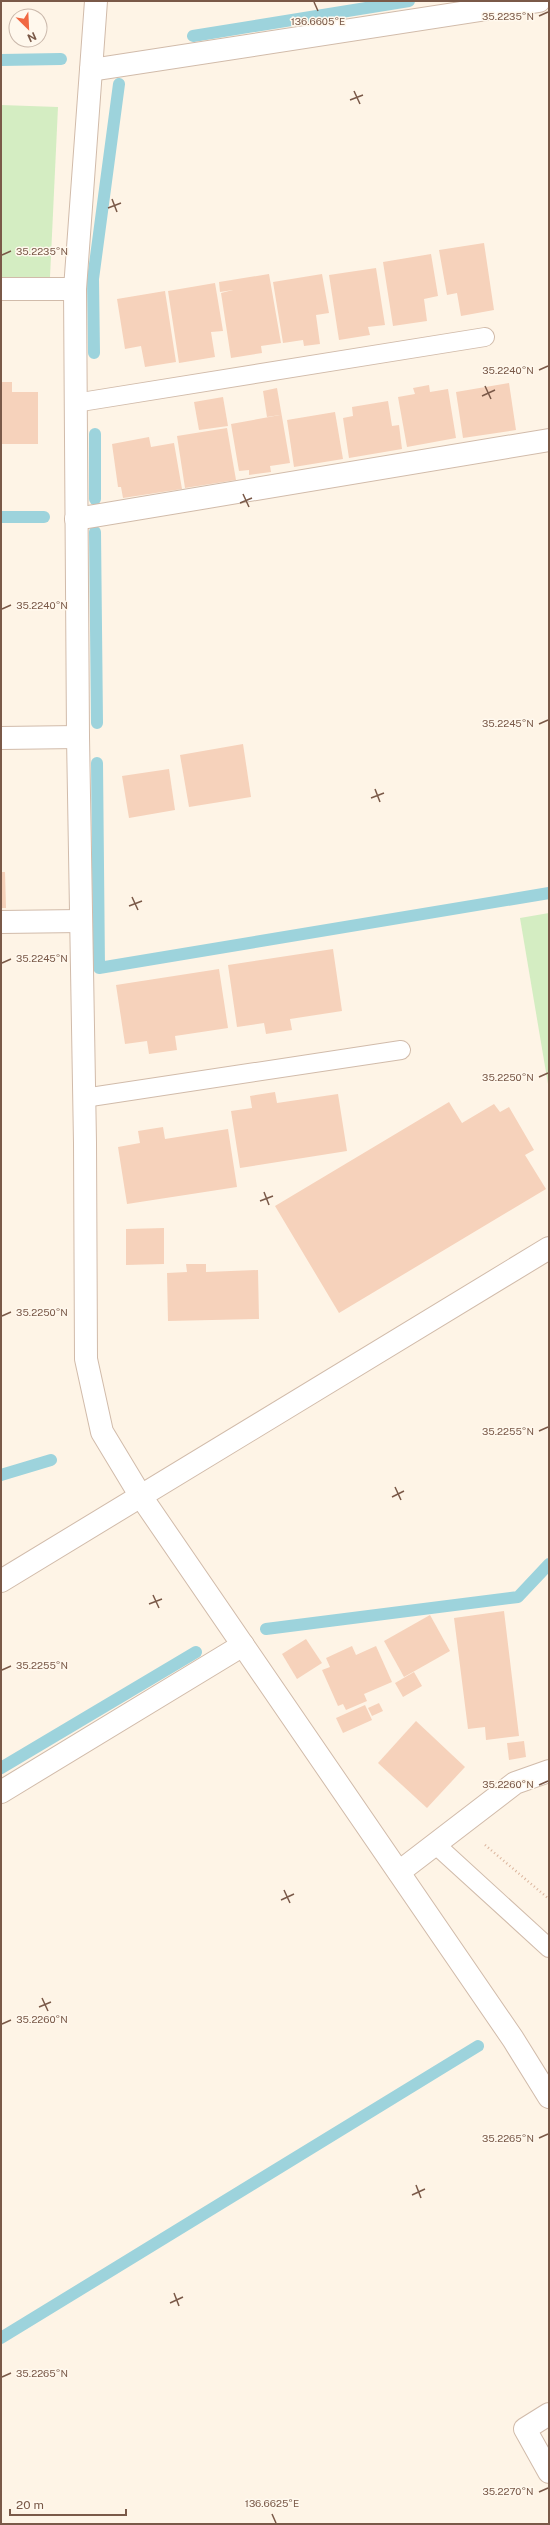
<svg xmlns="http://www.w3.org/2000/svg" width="550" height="2525" font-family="'Public Sans',sans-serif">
<rect width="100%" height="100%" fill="#fef4e6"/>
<g fill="#d4edc2">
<polygon points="1,105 58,107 50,277 1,277"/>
<polygon points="549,913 549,1090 520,918"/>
</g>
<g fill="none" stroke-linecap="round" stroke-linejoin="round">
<g stroke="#9dd3dc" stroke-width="12">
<polyline points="193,36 409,1"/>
<polyline points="1,60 61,59"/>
<polyline points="94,353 93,279 119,84"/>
<polyline points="95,434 95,499"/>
<polyline points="1,517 44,517"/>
<polyline points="95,532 97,723"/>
<polyline points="97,763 99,968 549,893"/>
<polyline points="1,1475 51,1460"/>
<polyline points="266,1629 518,1597 549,1564"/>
<polyline points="1,1768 196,1652"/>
<polyline points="1,2338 478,2046"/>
</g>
</g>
<g fill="#f6d2bb">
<polygon points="484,243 494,310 461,316 457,293 447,295 439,250"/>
<polygon points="431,254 438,296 424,299 427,321 393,326 383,262"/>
<polygon points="376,268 385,325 368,327 370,335 339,340 329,275"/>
<polygon points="269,274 281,343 261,346 262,353 231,358 221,293 233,290 220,292 219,282"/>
<polygon points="322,274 329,313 316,315 320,344 304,346 303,340 283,343 273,282"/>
<polygon points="215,283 223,331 211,332 215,357 179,363 168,291"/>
<polygon points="165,291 176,362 145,367 141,346 125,349 117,299"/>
<polygon points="1,382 12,382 12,392 38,392 38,444 1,444"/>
<polygon points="509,383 516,430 463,438 456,392"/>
<polygon points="429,385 430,392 448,389 456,438 407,447 398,397 415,394 413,388"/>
<polygon points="277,388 290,463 270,466 271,472 249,475 249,470 239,471 231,424 280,415 267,417 263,391"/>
<polygon points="223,397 228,426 199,430 194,402"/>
<polygon points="388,401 392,426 399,425 402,449 349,458 343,418 353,416 352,407"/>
<polygon points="335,412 343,459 294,467 287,420"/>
<polygon points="227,428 236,480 185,488 177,436"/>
<polygon points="149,437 151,447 174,443 182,489 123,498 121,487 118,487 112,444"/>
<polygon points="243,744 251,797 189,807 180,755"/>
<polygon points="169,769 175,810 129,818 122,776"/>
<polygon points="1,872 5,872 6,908 1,908"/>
<polygon points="333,949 342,1011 290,1019 292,1030 266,1034 264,1023 237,1027 228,965"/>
<polygon points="219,969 228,1028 175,1036 177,1050 149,1054 147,1041 125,1044 116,985"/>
<polygon points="275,1092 277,1103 338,1094 347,1151 240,1168 231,1111 252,1108 250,1096"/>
<polygon points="449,1102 462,1123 494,1104 500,1112 509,1107 534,1150 525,1155 546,1189 339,1313 275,1206"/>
<polygon points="163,1127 165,1139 228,1129 237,1187 127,1204 118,1147 140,1143 138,1131"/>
<polygon points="164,1228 164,1264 126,1265 126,1229"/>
<polygon points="186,1264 206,1264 206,1272 258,1270 259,1319 168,1321 167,1273 187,1272"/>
<polygon points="504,1611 519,1736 486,1740 485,1727 468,1729 454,1618"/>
<polygon points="430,1615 450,1651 404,1677 384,1641"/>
<polygon points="306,1639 322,1663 297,1679 282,1654"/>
<polygon points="352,1646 356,1655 376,1646 392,1682 364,1694 367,1701 346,1710 343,1704 338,1706 322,1670 330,1667 326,1658"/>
<polygon points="414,1672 422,1686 403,1697 395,1683"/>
<polygon points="379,1703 383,1711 372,1716 368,1708"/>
<polygon points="365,1705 372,1720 343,1733 336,1718"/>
<polygon points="416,1721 465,1767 427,1808 378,1763"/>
<polygon points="524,1741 526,1757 509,1760 507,1743"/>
</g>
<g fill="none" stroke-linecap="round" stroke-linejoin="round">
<g stroke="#d1bbaa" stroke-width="20">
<g id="service">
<polyline points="75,403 485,337"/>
<polyline points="84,1098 401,1050"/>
<polyline points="435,1844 549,1948"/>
</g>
</g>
<g stroke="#d1bbaa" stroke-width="24">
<g id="minor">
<polyline points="91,70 539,1"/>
<polyline points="1,289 75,289"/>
<polyline points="76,519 549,440"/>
<polyline points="1,738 78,737"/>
<polyline points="1,922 81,921"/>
<polyline points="1,1792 243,1645"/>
<polyline points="399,1872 515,1783 549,1771"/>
<polyline points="549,2414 525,2429 549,2472"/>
</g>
</g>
<g stroke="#d1bbaa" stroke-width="24">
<g id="tertiary">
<polyline points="96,1 75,289 78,737 85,1143 86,1359 102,1432 140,1495 513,2039 549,2097"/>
<polyline points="1,1581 549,1248"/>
</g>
</g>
<polyline stroke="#dbb59d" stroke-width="2.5" stroke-dasharray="1 3" stroke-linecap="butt" points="485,1845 549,1899"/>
<use href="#service" stroke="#fff" stroke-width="18"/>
<use href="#minor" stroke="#fff" stroke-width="22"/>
<use href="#tertiary" stroke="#fff" stroke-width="22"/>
</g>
<path fill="none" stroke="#7a5948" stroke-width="1.5" d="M314,2L318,11M539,16L548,12M354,91L360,104M350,100L363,95M112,199L117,212M108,208L121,203M2,255L11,251M539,370L548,366M485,386L491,399M482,396L495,390M243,494L249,507M240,503L252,498M2,609L11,605M539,724L548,720M375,789L380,802M371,798L384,793M132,897L138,910M129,906L142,901M2,963L11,959M539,1077L548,1073M264,1192L269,1205M260,1201L273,1196M2,1316L11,1312M539,1431L548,1427M395,1487L401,1500M392,1497L404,1491M153,1595L159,1608M149,1604L162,1599M2,1670L11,1666M539,1785L548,1781M284,1890L290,1903M281,1900L294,1894M42,1998L48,2011M39,2007L51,2002M2,2024L11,2020M539,2138L548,2134M416,2185L421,2198M412,2195L425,2189M174,2293L179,2306M170,2303L183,2297M2,2377L11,2373M539,2492L548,2488M272,2514L276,2523"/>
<g font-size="10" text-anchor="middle" fill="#7a5948" stroke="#fff8ed" stroke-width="3" stroke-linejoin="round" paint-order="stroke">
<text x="508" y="20">35.2235°N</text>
<text x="318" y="25">136.6605°E</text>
<text x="42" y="255">35.2235°N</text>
<text x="508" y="374">35.2240°N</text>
<text x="42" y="609">35.2240°N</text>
<text x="508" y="727">35.2245°N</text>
<text x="42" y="962">35.2245°N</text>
<text x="508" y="1081">35.2250°N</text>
<text x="42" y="1316">35.2250°N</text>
<text x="508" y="1435">35.2255°N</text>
<text x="42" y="1669">35.2255°N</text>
<text x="508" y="1788">35.2260°N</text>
<text x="42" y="2023">35.2260°N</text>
<text x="508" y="2142">35.2265°N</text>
<text x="42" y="2377">35.2265°N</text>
<text x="508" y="2495">35.2270°N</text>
<text x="272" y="2507">136.6625°E</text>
</g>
<rect width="550" height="2525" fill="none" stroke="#7a5948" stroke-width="4"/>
<g transform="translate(28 28) rotate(156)"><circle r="19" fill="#fff8ed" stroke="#cab8ab"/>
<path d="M0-3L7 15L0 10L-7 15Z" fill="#f16842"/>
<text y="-6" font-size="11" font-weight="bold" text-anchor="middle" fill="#7a5948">N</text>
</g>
<path d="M10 2509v6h116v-6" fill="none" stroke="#7a5948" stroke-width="2"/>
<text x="16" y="2509" font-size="12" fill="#7a5948" stroke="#fff8ed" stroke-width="3" paint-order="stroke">20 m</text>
</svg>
